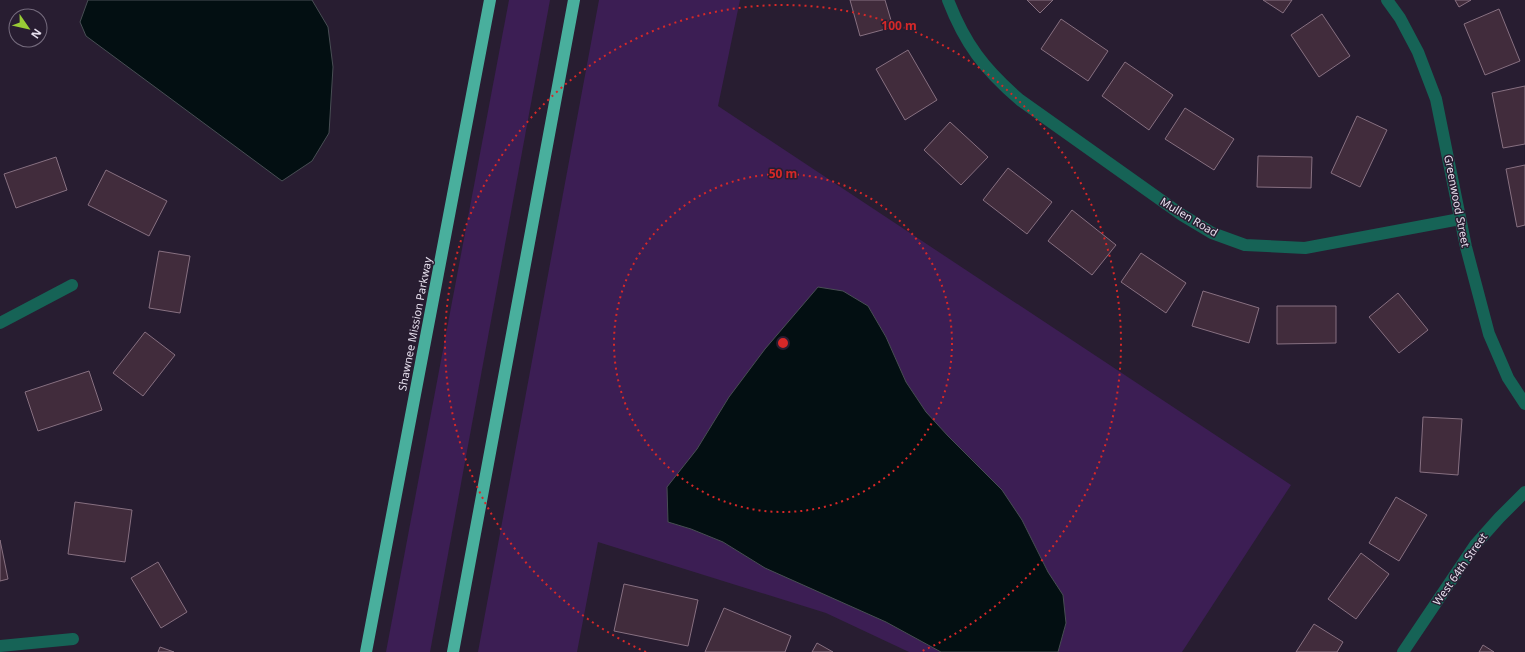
<svg xmlns="http://www.w3.org/2000/svg" width="1525" height="652" font-family="'Noto Sans',sans-serif">
<rect width="100%" height="100%" fill="#281d31"/>
<g fill="#3c1e54">
<polygon points="509,0 550,0 430,652 386,652"/>
<polygon points="599,0 740,0 718,106 1291,485 1182,652 1058,652 1066,623 1063,595 1048,572 1037,549 976,463 948,436 926,412 906,382 886,337 868,306 729,397 697,449 668,522 691,529 723,542 766,568 886,622 941,652 909,652 826,613 598,542 577,652 478,652"/>
</g>
<g fill="#030f12" stroke="#484e54">
<polygon points="88,0 312,0 328,27 333,67 329,133 312,161 282,181 86,36 80,22"/>
<polygon points="818,287 843,291 868,306 886,337 906,382 926,412 948,436 1002,490 1022,520 1048,572 1063,595 1066,623 1058,652 941,652 886,622 765,568 723,542 691,529 668,522 667,487 697,449 729,397 765,349"/>
</g>
<g fill="#412c3c" stroke="#877081">
<polygon points="850,0 885,0 893,27 860,36"/>
<polygon points="1027,0 1053,0 1040,13"/>
<polygon points="1263,0 1292,0 1283,13"/>
<polygon points="1455,0 1471,0 1459,7"/>
<polygon points="1499,9 1520,61 1485,75 1464,24"/>
<polygon points="1322,14 1350,56 1319,77 1291,35"/>
<polygon points="1061,19 1108,51 1088,81 1041,49"/>
<polygon points="908,50 937,100 905,120 876,69"/>
<polygon points="1125,62 1173,95 1149,130 1102,96"/>
<polygon points="1525,86 1525,144 1503,148 1492,93"/>
<polygon points="1185,108 1234,139 1214,170 1165,139"/>
<polygon points="1357,116 1387,130 1360,187 1331,173"/>
<polygon points="950,122 988,157 961,185 924,150"/>
<polygon points="1258,156 1312,157 1311,188 1257,187"/>
<polygon points="56,157 67,190 16,208 4,174"/>
<polygon points="1525,165 1525,225 1517,227 1506,169"/>
<polygon points="1008,168 1052,202 1027,234 983,200"/>
<polygon points="106,170 167,201 149,236 88,205"/>
<polygon points="1072,210 1116,245 1092,275 1048,241"/>
<polygon points="159,251 190,256 180,313 149,308"/>
<polygon points="1141,253 1186,283 1166,313 1121,282"/>
<polygon points="1203,291 1259,308 1249,343 1192,326"/>
<polygon points="1398,293 1428,330 1399,353 1369,317"/>
<polygon points="1277,306 1336,306 1336,343 1277,344"/>
<polygon points="145,332 175,355 143,396 113,373"/>
<polygon points="89,371 102,410 38,431 25,392"/>
<polygon points="1423,417 1462,419 1458,475 1420,472"/>
<polygon points="1396,497 1427,515 1399,561 1369,543"/>
<polygon points="75,502 132,510 125,562 68,554"/>
<polygon points="0,540 8,579 0,581"/>
<polygon points="1361,553 1389,574 1356,619 1328,599"/>
<polygon points="158,562 187,612 161,628 131,578"/>
<polygon points="624,584 698,600 688,646 614,631"/>
<polygon points="724,608 791,636 785,652 705,652"/>
<polygon points="1314,624 1343,642 1337,652 1296,652"/>
<polygon points="817,643 833,652 812,652"/>
<polygon points="1483,645 1494,652 1479,652"/>
<polygon points="160,647 174,652 158,652"/>
</g>
<g fill="none" stroke-linecap="round" stroke-linejoin="round">
<g stroke="#166356" stroke-width="12">
<path d="M948,0C965,44 984,69 1020,100L1182,215L1212,233L1245,245L1305,248L1460,219"/>
<polyline points="1387,0 1400,18 1418,52 1436,99 1466,247 1489,334 1508,378 1525,404"/>
<polyline points="0,323 72,285"/>
<polyline points="0,646 73,639"/>
<polyline points="1403,652 1475,545 1499,518 1525,492"/>
</g>
<g stroke="#49af9d" stroke-width="12">
<polyline points="366,652 490,0"/>
<polyline points="453,652 574,0"/>
</g>
</g>
<g fill="none" stroke="#d62828" stroke-width="2" stroke-dasharray="2 4">
<circle cx="783" cy="343" r="169"/>
<path d="M646 652A338 338 0 1 1 920 652"/>
</g>
<g text-anchor="middle" stroke-width="3" stroke-linejoin="round" paint-order="stroke">
<g font-size="11" fill="#e8e1ef" stroke="#281d31">
<text transform="translate(1457 201) rotate(79)" y="4">Greenwood Street</text>
<text transform="translate(1189 217) rotate(31)" y="4">Mullen Road</text>
<text transform="translate(415 324) rotate(-79)" y="4">Shawnee Mission Parkway</text>
<text transform="translate(1460 569) rotate(-55)" y="4">West 64th Street</text>
</g>
</g>
<circle cx="783" cy="343" r="6" fill="#d62828" stroke="#281d31" stroke-width="2"/>
<g font-size="12" text-anchor="middle" font-weight="bold" fill="#d62828" stroke="#281d31" stroke-width="3" stroke-linejoin="round" paint-order="stroke">
<text x="899" y="30">100 m</text>
<text x="783" y="178">50 m</text>
</g>
<g transform="translate(28 28) rotate(124)"><circle r="19" fill="#281d31" stroke="#756b7d"/>
<path d="M0-3L7 15L0 10L-7 15Z" fill="#99cb36"/>
<text y="-6" font-size="11" font-weight="bold" text-anchor="middle" fill="#e8e1ef">N</text>
</g>
</svg>
